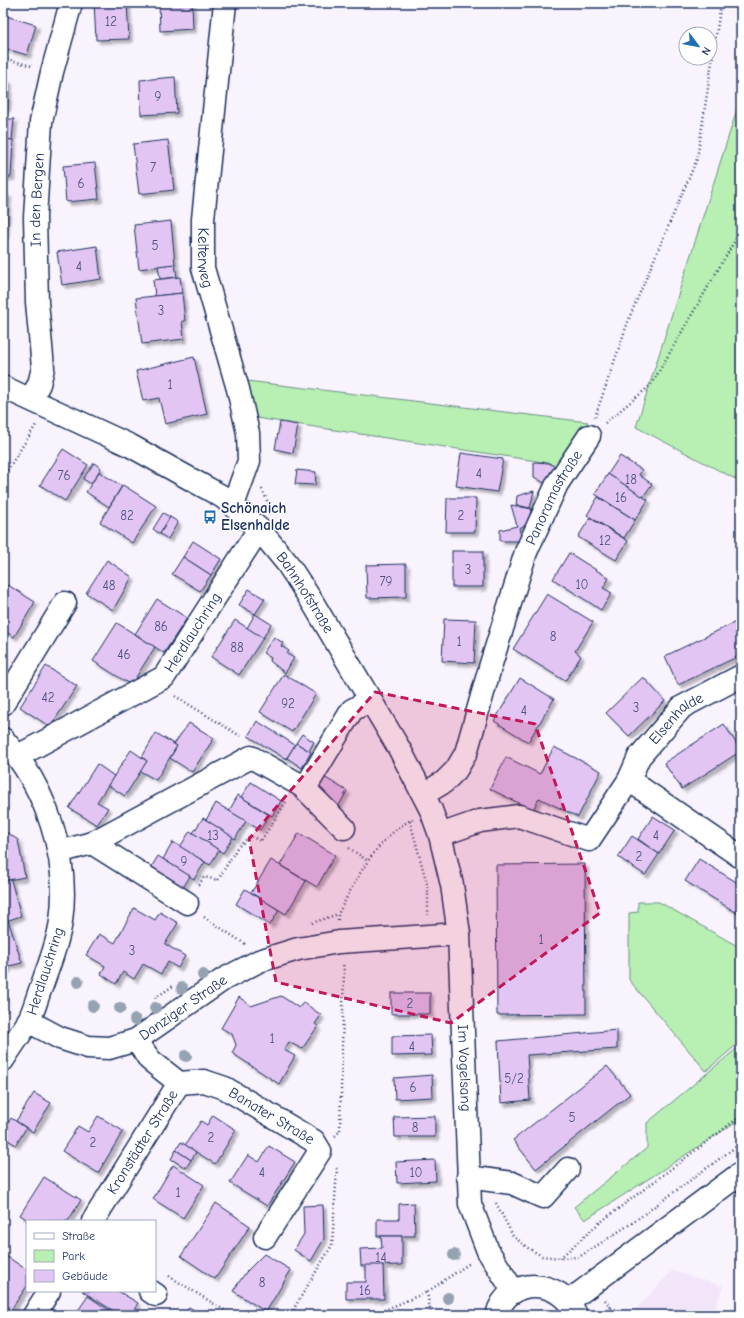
<svg xmlns="http://www.w3.org/2000/svg" width="744" height="1318" font-family="'Comic Neue',sans-serif">
<defs>
<filter id="shadow"><feDropShadow dx="3.5" dy="3.5" stdDeviation="1" flood-color="#0004"/></filter>
</defs>
<rect width="100%" height="100%" fill="#f9f3fd"/>
<filter id="ink" filterUnits="userSpaceOnUse"><feTurbulence type="fractalNoise" baseFrequency=".025" numOctaves="2"/><feDisplacementMap in="SourceGraphic" scale="8" xChannelSelector="R" yChannelSelector="G"/><feConvolveMatrix kernelMatrix="1 2 1 2 8 2 1 2 1" color-interpolation-filters="sRGB"/></filter>
<g filter="url(#ink)">
<polygon fill="#f2e5fa" points="672,1271 723,1286 713,1315 630,1315"/>
<g fill="#b8efb2" stroke="#6a8f88">
<polygon points="741,97 741,482 636,427"/>
<polygon points="247,381 588,422 558,469 549,463 256,418"/>
<polygon points="638,902 659,902 741,948 741,1041 706,1071 629,980 629,913 638,912"/>
<polygon points="741,1045 741,1119 585,1220 574,1207 647,1148 647,1123"/>
</g>
<g fill="#e2c5f3" stroke="#1b2f5e" filter="url(#shadow)">
<polygon points="94,3 127,3 129,39 96,40"/>
<polygon points="159,3 192,3 193,29 160,31"/>
<polygon points="3,15 36,25 27,55 3,48"/>
<polygon points="175,77 177,113 141,115 140,80"/>
<polygon points="3,80 9,81 7,108 3,108"/>
<polygon points="3,119 14,119 12,140 3,139"/>
<polygon points="3,139 13,140 11,177 3,177"/>
<polygon points="168,140 174,190 139,194 133,144"/>
<polygon points="95,163 99,199 66,202 63,166"/>
<polygon points="3,194 8,194 5,236 3,235"/>
<polygon points="171,221 175,264 139,269 134,225"/>
<polygon points="97,246 101,279 62,285 57,252"/>
<polygon points="175,264 177,277 160,279 158,266"/>
<polygon points="180,277 182,293 155,296 153,280"/>
<polygon points="182,293 185,321 182,321 184,339 142,344 136,298"/>
<polygon points="194,357 207,414 165,424 159,398 143,401 136,371"/>
<polygon points="280,422 298,425 293,453 275,449"/>
<polygon points="63,449 88,465 65,501 40,485"/>
<polygon points="461,453 503,459 497,492 456,486"/>
<polygon points="620,456 642,470 639,475 652,484 643,497 608,474"/>
<polygon points="534,462 549,463 558,469 548,485 534,477"/>
<polygon points="94,463 101,468 91,484 83,479"/>
<polygon points="297,470 316,472 315,485 295,484"/>
<polygon points="99,472 122,486 109,507 86,492"/>
<polygon points="608,474 648,500 635,520 595,494"/>
<polygon points="123,485 156,506 132,543 100,522"/>
<polygon points="534,491 530,508 516,505 517,496"/>
<polygon points="598,497 635,520 624,538 587,515"/>
<polygon points="447,498 476,498 475,532 446,532"/>
<polygon points="511,505 532,509 526,525 519,528 522,541 500,541 500,530 517,526"/>
<polygon points="163,513 170,517 160,534 153,529"/>
<polygon points="170,517 178,522 168,539 160,534"/>
<polygon points="590,518 628,541 616,560 578,537"/>
<polygon points="193,541 221,559 211,575 183,557"/>
<rect x="452" y="551" width="31" height="36"/>
<polygon points="569,553 609,578 603,588 612,593 601,610 553,579"/>
<polygon points="183,557 211,575 200,591 172,574"/>
<polygon points="107,560 132,577 113,610 86,593"/>
<polygon points="406,564 406,597 367,598 366,565"/>
<polygon points="8,585 35,602 14,637 3,630 3,592"/>
<polygon points="249,589 265,599 255,614 239,605"/>
<polygon points="547,594 593,622 575,651 581,656 565,681 513,649"/>
<polygon points="157,599 187,618 164,653 135,634"/>
<polygon points="255,614 271,624 263,638 247,628"/>
<polygon points="444,619 476,620 474,663 442,661"/>
<polygon points="235,620 263,638 239,675 211,657"/>
<polygon points="738,621 741,627 741,655 678,685 665,656"/>
<polygon points="117,623 155,647 131,685 93,661"/>
<polygon points="274,637 283,643 281,646 289,651 287,654 294,658 285,673 270,661 271,658 263,653"/>
<polygon points="46,666 77,686 50,727 20,707"/>
<polygon points="284,674 316,694 292,732 260,712"/>
<polygon points="643,677 665,701 629,736 606,713"/>
<polygon points="520,678 554,699 528,742 494,721"/>
<polygon points="257,721 295,745 286,759 248,736"/>
<polygon points="189,723 214,738 192,772 170,758 177,746 174,744"/>
<polygon points="724,724 741,751 682,789 664,763"/>
<polygon points="156,733 177,746 156,780 140,771 147,761 142,757"/>
<polygon points="302,734 314,742 309,751 296,743"/>
<polygon points="296,743 311,752 302,768 287,758"/>
<polygon points="554,747 601,771 578,817 539,798 533,810 490,789 506,757 540,774"/>
<polygon points="131,750 147,761 125,796 108,785"/>
<polygon points="97,764 114,776 97,802 108,808 97,825 69,808"/>
<polygon points="324,777 347,791 338,807 314,792"/>
<polygon points="251,782 281,801 272,816 241,797"/>
<polygon points="238,795 269,815 260,830 229,811"/>
<polygon points="216,803 246,821 235,839 206,820"/>
<polygon points="653,816 675,830 659,854 638,839"/>
<polygon points="203,818 233,837 223,853 193,833"/>
<polygon points="3,830 18,840 25,877 3,881"/>
<polygon points="190,831 219,850 210,865 180,847"/>
<polygon points="299,833 335,855 317,887 280,865"/>
<polygon points="632,836 659,854 645,875 618,857"/>
<polygon points="173,842 205,862 194,879 163,859"/>
<polygon points="158,856 190,876 181,891 149,871"/>
<polygon points="699,859 741,885 741,907 737,913 685,881"/>
<polygon points="271,860 306,881 286,914 251,893"/>
<polygon points="585,864 586,1014 497,1015 496,865"/>
<polygon points="11,880 21,916 3,922 3,881"/>
<polygon points="245,889 279,910 270,925 236,904"/>
<polygon points="134,908 155,920 160,912 178,923 165,944 185,956 178,968 168,962 161,974 143,964 134,979 123,972 116,984 101,974 105,966 86,955 99,934 115,943"/>
<polygon points="8,920 22,963 9,966 3,973 3,922"/>
<rect x="391" y="993" width="39" height="21"/>
<polygon points="281,996 299,1008 303,1002 321,1015 315,1024 318,1026 302,1049 289,1042 284,1050 295,1056 279,1084 232,1053 236,1045 232,1034 221,1028 239,997 251,1006"/>
<polygon points="617,1030 617,1049 527,1055 530,1100 501,1103 498,1041"/>
<polygon points="431,1035 432,1055 392,1056 392,1036"/>
<polygon points="607,1066 630,1094 536,1169 513,1140"/>
<polygon points="432,1075 433,1097 395,1099 394,1078"/>
<polygon points="34,1093 51,1103 33,1132 16,1121"/>
<polygon points="213,1115 236,1130 215,1164 185,1145 201,1121 207,1125"/>
<polygon points="98,1116 123,1131 98,1173 62,1151 78,1126 88,1132"/>
<polygon points="435,1116 435,1137 395,1137 394,1117"/>
<polygon points="11,1118 26,1128 16,1145 3,1137 3,1131"/>
<polygon points="181,1142 196,1152 191,1160 176,1150"/>
<polygon points="269,1146 295,1162 267,1206 230,1183 248,1155 259,1162"/>
<polygon points="176,1150 191,1160 186,1168 171,1159"/>
<polygon points="435,1160 436,1181 397,1183 396,1162"/>
<polygon points="173,1165 204,1185 183,1218 153,1199"/>
<polygon points="44,1177 81,1200 68,1221 29,1221 20,1215"/>
<polygon points="216,1203 250,1226 215,1279 181,1256"/>
<polygon points="414,1203 415,1236 377,1236 377,1219 399,1219 399,1204"/>
<polygon points="323,1205 324,1239 311,1261 294,1250 304,1234 303,1206"/>
<polygon points="381,1236 402,1236 402,1265 361,1266 360,1249 382,1248"/>
<polygon points="3,1254 27,1270 27,1286 10,1311 3,1306"/>
<polygon points="264,1254 291,1270 266,1312 233,1291 246,1272"/>
<polygon points="366,1265 383,1265 384,1299 346,1299 346,1282 366,1282"/>
<polygon points="82,1291 118,1291 138,1303 131,1315 120,1315"/>
<polygon points="88,1296 116,1315 75,1315"/>
<polygon points="189,1307 203,1315 185,1315"/>
</g>
<g fill="none" stroke-linecap="round" stroke-linejoin="round">
<g stroke="#1b2f5e" stroke-width="25">
<g id="minor">
<path id="s1" d="M225,3L203,219V268L238,389L248,433L249,461L233,505"/>
<path id="s2" d="M3,387L131,446L194,481L223,497L259,529L287,563L313,603L400,750L431,810L440,835L452,885L459,934L470,1204L488,1251L514,1292"/>
<path id="s3" d="M31,399L39,384L43,368L37,302L35,217L41,122L52,72L71,3"/>
<polyline points="3,704 65,603"/>
<path d="M3,739C46,787 70,857 61,921C58,943 49,965 42,985C37,997 34,1011 28,1022C20,1035 11,1047 3,1060"/>
<path id="s4" d="M18,756L164,677L259,529"/>
<polyline points="629,780 741,857"/>
<polyline points="302,786 344,828"/>
<path id="s5" d="M424,794L444,782L456,770L466,753L491,664L526,552L557,484L589,436"/>
<path id="s6" d="M440,835L480,821L519,816L589,840L629,780L639,757L682,707L741,676"/>
<polyline points="92,843 187,903"/>
<polyline points="59,852 92,843 251,757 302,786 310,780 352,710 371,700"/>
<path id="s7" d="M28,1021L60,1038L88,1047L109,1048L136,1040L224,979L259,961L298,949L339,942L459,934"/>
<path id="s8" d="M136,1040L150,1060L179,1083L204,1081L225,1088L314,1141L320,1151L265,1237"/>
<polyline points="468,1177 512,1183 543,1197 568,1169"/>
<path id="s9" d="M93,1221L179,1083"/>
<polyline points="150,1291 156,1295"/>
<polyline points="34,1315 49,1291"/>
</g>
</g>
<g stroke="#1b2f5e" stroke-width="25">
<g id="major">
<polyline points="569,1301 741,1173"/>
<path d="M497,1315C507,1275 562,1278 576,1315"/>
</g>
</g>
<g stroke="#1b2f5e" stroke-width="2.5" stroke-dasharray="1 3" stroke-linecap="butt">
<polyline points="3,58 32,66"/>
<polyline points="595,417 630,316 697,159 721,3"/>
<polyline points="605,423 651,385 741,230"/>
<polyline points="3,477 36,425"/>
<polyline points="262,489 271,510"/>
<polyline points="175,696 242,737"/>
<polyline points="410,821 428,888 428,915"/>
<polyline points="349,848 368,861"/>
<polyline points="199,885 204,877 218,880 237,848 250,836 261,841 287,800"/>
<polyline points="204,917 245,944"/>
<path d="M338,920V914C356,880 376,837 413,819"/>
<polyline points="312,923 338,914"/>
<polyline points="155,998 173,986"/>
<polyline points="3,1009 10,1012"/>
<polyline points="335,1136 340,1131 344,972 343,963"/>
<polyline points="496,1203 513,1236 528,1248 542,1256 560,1258 579,1257 632,1223 741,1143"/>
<polyline points="560,1258 598,1224 741,1116"/>
<polyline points="169,1276 232,1315"/>
<polyline points="427,1292 431,1315"/>
<polyline points="605,1300 611,1308 612,1315"/>
<polyline points="611,1308 630,1315"/>
<polyline points="293,1310 332,1245 337,1169 335,1167"/>
<polyline points="289,1315 293,1310 307,1315"/>
<polyline points="373,1315 427,1292 470,1263"/>
</g>
<use href="#minor" stroke="#fff" stroke-width="22"/>
<use href="#major" stroke="#fff" stroke-width="22"/>
</g>
<g fill="#94a2b1">
<circle cx="203" cy="975" r="6"/>
<circle cx="78" cy="982" r="6"/>
<circle cx="182" cy="988" r="6"/>
<circle cx="93" cy="1006" r="6"/>
<circle cx="120" cy="1008" r="6"/>
<circle cx="155" cy="1008" r="6"/>
<circle cx="135" cy="1020" r="6"/>
<circle cx="186" cy="1056" r="6"/>
<circle cx="454" cy="1255" r="6"/>
<circle cx="448" cy="1298" r="6"/>
</g>
</g>
<path fill="#c2185b" fill-opacity="0.2" stroke="#c2185b" stroke-width="3" stroke-dasharray="8 5" stroke-linejoin="round" d="M375,692L535,724L600,913L451,1023L276,982L249,839Z"/>
<defs>
<g id="bus-bare" transform="scale(1.08)"><path d="M-5-6H5V4H4V6H2V4H-2V6H-4V4H-5ZM-3.5-4V0h7V-4ZM-3.5 1.2v1.5H-2V1.2ZM2 1.2v1.5H3.5V1.2Z" fill="#1f6fb2" stroke="#fff" stroke-width="2.5" paint-order="stroke"/></g>
</defs>
<g fill-rule="evenodd">
<use href="#bus-bare" x="210" y="517"/>
</g>
<g text-anchor="middle" stroke-width="3" stroke-linejoin="round" paint-order="stroke">
<g font-size="13" fill="#4d5483">
<text x="111" y="26">12</text>
<text x="158" y="101">9</text>
<text x="153" y="172">7</text>
<text x="81" y="188">6</text>
<text x="155" y="250">5</text>
<text x="79" y="271">4</text>
<text x="161" y="315">3</text>
<text x="170" y="389">1</text>
<text x="479" y="478">4</text>
<text x="64" y="480">76</text>
<text x="631" y="484">18</text>
<text x="621" y="502">16</text>
<text x="127" y="520">82</text>
<text x="461" y="520">2</text>
<text x="605" y="545">12</text>
<text x="468" y="574">3</text>
<text x="386" y="586">79</text>
<text x="582" y="589">10</text>
<text x="109" y="590">48</text>
<text x="161" y="631">86</text>
<text x="553" y="641">8</text>
<text x="459" y="646">1</text>
<text x="237" y="652">88</text>
<text x="124" y="659">46</text>
<text x="48" y="702">42</text>
<text x="288" y="708">92</text>
<text x="636" y="712">3</text>
<text x="524" y="715">4</text>
<text x="213" y="840">13</text>
<text x="656" y="840">4</text>
<text x="639" y="861">2</text>
<text x="184" y="866">9</text>
<text x="541" y="944">1</text>
<text x="132" y="955">3</text>
<text x="410" y="1008">2</text>
<text x="272" y="1043">1</text>
<text x="412" y="1051">4</text>
<text x="514" y="1083">5/2</text>
<text x="413" y="1092">6</text>
<text x="572" y="1122">5</text>
<text x="415" y="1132">8</text>
<text x="211" y="1142">2</text>
<text x="93" y="1147">2</text>
<text x="262" y="1177">4</text>
<text x="416" y="1177">10</text>
<text x="178" y="1197">1</text>
<text x="381" y="1262">14</text>
<text x="262" y="1287">8</text>
<text x="365" y="1295">16</text>
</g>
<g font-size="15" fill="#1b2f5e" stroke="#fff">
<text dy="5" stroke="none"><textPath href="#s3" startOffset="202">In den Bergen</textPath></text>
<text dy="5" stroke="none"><textPath href="#s1" startOffset="256">Kelterweg</textPath></text>
<text dy="5" stroke="none"><textPath href="#s5" startOffset="331">Panoramastraße</textPath></text>
<text dy="5" stroke="none"><textPath href="#s2" startOffset="373">Bahnhofstraße</textPath></text>
<text dy="5" stroke="none"><textPath href="#s4" startOffset="219">Herdlauchring</textPath></text>
<text dy="5" stroke="none"><textPath href="#s6" startOffset="307">Elsenhalde</textPath></text>
<text transform="translate(45 971) rotate(-72)" y="5">Herdlauchring</text>
<text dy="5" stroke="none"><textPath href="#s7" startOffset="172">Danziger Straße</textPath></text>
<text dy="5" stroke="none"><textPath href="#s2" startOffset="886">Im Vogelsang</textPath></text>
<text dy="5" stroke="none"><textPath href="#s8" startOffset="163">Banater Straße</textPath></text>
<text dy="5" stroke="none"><textPath href="#s9" startOffset="93">Kronstädter Straße</textPath></text>
</g>
<g font-size="15" font-weight="bold" fill="#1b2f5e" stroke="#fff" text-anchor="start">
<text x="221" y="513">Schönaich<tspan x="221" dy="17">Elsenhalde</tspan></text>
</g>
</g>
<rect width="744" height="1318" fill="none" stroke="#fff" stroke-width="16"/>
<rect x="8" y="8" width="728" height="1302" fill="none" stroke="#1b2f5e" stroke-width="1.5" filter="url(#ink)"/>
<rect x="26" y="1220" width="130" height="72" fill="#ffffff" stroke="#a4acbf"/>
<rect x="34" y="1233" width="20" height="6" fill="#ffffff" stroke="#a4acbf"/>
<text x="62" y="1240" font-size="12" fill="#1b2f5e">Straße</text>
<rect x="34" y="1250" width="20" height="12" fill="#b8efb2" stroke="#a4acbf"/>
<text x="62" y="1260" font-size="12" fill="#1b2f5e">Park</text>
<rect x="34" y="1270" width="20" height="12" fill="#e2c5f3" stroke="#a4acbf"/>
<text x="62" y="1280" font-size="12" fill="#1b2f5e">Gebäude</text>
<g transform="translate(698 46) rotate(122)"><circle r="19" fill="#ffffff" stroke="#a4acbf"/>
<path d="M0-3L7 15L0 10L-7 15Z" fill="#1f6fb2"/>
<text y="-6" font-size="11" font-weight="bold" text-anchor="middle" fill="#1b2f5e">N</text>
</g>
</svg>
